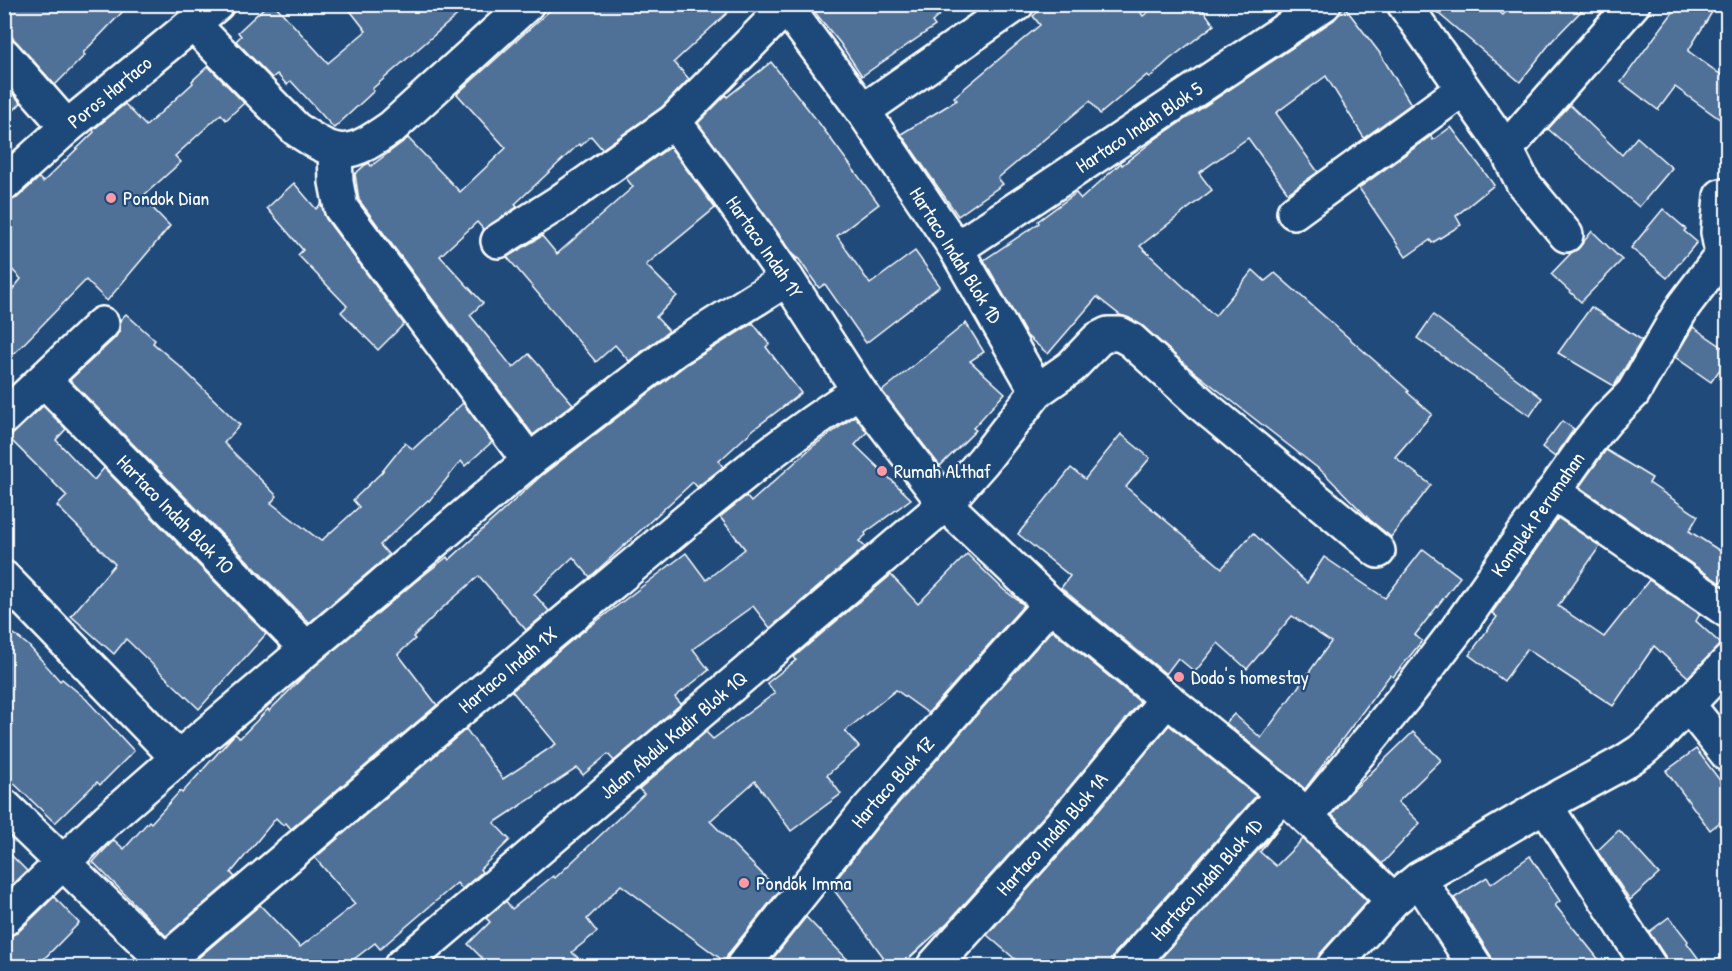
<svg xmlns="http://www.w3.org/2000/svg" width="1732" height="971" font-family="'Patrick Hand',sans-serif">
<rect width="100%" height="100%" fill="#1f4a7a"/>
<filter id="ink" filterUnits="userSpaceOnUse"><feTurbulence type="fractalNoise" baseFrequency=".0167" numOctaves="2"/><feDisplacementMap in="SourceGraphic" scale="12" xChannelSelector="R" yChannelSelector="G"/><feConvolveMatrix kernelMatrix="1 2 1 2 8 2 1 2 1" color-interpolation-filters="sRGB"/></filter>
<g filter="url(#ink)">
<g fill="#507197" stroke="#fff" stroke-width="1.5">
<polygon points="4,4 130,4 83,53 85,55 55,85 4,28"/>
<polygon points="268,4 274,4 328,63 366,31 345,4 470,4 372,89 374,91 334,128 291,81 287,85 277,74 272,78 236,41 241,36 238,32"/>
<polygon points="557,4 737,4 674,62 689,79 662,107 602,149 591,136 581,146 579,144 515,204 517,207 484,230 477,222 440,256 483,303 470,315 513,368 529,354 573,404 533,435 359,200 355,174 365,165 369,163 371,166 408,138 460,192 506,148 457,94"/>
<polygon points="808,4 951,4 932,22 935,26 862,76 840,43"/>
<polygon points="1047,4 1135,4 1143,16 1159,4 1199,4 1214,25 1170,59 1150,77 1147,75 1100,114 1090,101 998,178 1003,184 958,216 901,134 957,100 954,97 1040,25 1033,16"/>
<polygon points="1427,4 1490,4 1503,15 1513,4 1588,4 1552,41 1520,82"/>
<polygon points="1679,4 1717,4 1688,51 1728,80 1728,125 1675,87 1658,110 1621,82"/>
<polygon points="1343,5 1379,52 1411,104 1364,138 1326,76 1276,113 1318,172 1288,193 1248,138 1199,173 1212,190 1140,246 1215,316 1253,270 1265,281 1275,273 1409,391 1407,392 1432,414 1395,457 1431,485 1391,537 1370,520 1324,473 1187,366 1143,326 1129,318 1120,315 1097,297 1048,354 1027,336 984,260 1039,223 1038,221 1076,193 1081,199 1121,163 1122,165 1157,138 1334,20 1340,13"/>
<polygon points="771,62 819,123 879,204 837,236 870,284 915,251 940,286 866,343 825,284 819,288 798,258 797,259 698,123 726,95 727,97"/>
<polygon points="208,66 244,103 226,120 221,114 175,156 181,162 142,197 170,226 107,301 86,280 4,364 4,300 21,279 4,261 4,202 17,198 39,178 43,182 94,132 93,130 125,104 146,126 193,83 192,81"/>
<polygon points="4,84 21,103 4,120"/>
<polygon points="1570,105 1622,155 1637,137 1672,168 1639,207 1548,129"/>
<polygon points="1451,127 1494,185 1456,216 1461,225 1432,243 1430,240 1406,257 1359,188 1431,136 1433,140"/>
<polygon points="670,147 715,208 646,265 677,296 656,317 669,331 629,361 615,345 596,362 507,257 542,236 557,254 633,187 626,178"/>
<polygon points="294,183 316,209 321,204 326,219 404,324 378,350 341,312 347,306 298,255 303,250 267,208"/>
<polygon points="1663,209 1686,229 1684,231 1697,242 1667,278 1631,248"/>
<polygon points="1592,231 1622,260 1581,302 1551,274 1572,252 1578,249"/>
<polygon points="1591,307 1642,340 1614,386 1558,353"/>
<polygon points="126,314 155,340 153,343 184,370 240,425 224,443 277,496 271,503 321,541 359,507 353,500 381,473 405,443 413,449 463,403 492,442 465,466 461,461 429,501 428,500 380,545 389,555 309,623 70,380 115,338 120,330 120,320"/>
<polygon points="1433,315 1542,398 1530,416 1417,338"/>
<polygon points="753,323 769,344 766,347 801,393 754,429 719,461 723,467 697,487 693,482 590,577 573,557 534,594 549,611 526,630 479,576 440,610 413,637 415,639 398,654 437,705 291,829 286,823 283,825 276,818 231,873 235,877 166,936 93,862 114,840 124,849 149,821 151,823 180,791 182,793 234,735 235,734 240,738 268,709 269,711 308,672 415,582 447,557 449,560 541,476 687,364"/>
<polygon points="966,323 984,352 970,361 1005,393 973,428 976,430 940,466 882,391"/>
<polygon points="1693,327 1728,351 1728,358 1711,382 1675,357"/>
<polygon points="43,406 66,429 56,440 94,480 104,468 266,634 199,709 126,639 114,654 71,616 115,564 57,506 67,496 9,438"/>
<polygon points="855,416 867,432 855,445 911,499 865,533 866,535 859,541 865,547 770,628 753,606 693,649 709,670 675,697 681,704 614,761 608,754 583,775 577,768 494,823 510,840 480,869 482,872 462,889 457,883 380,949 375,943 345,966 191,966 190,965 260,905 300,947 355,904 315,858 466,729 503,779 556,744 512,691 567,644 686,553 706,580 745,549 720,517 746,496 751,502 812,447"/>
<polygon points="1562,421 1574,429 1555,457 1542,447"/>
<polygon points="1121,434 1150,458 1126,487 1222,568 1253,533 1307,583 1324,557 1385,598 1423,549 1460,577 1415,635 1422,641 1393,677 1390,675 1305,789 1226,723 1234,714 1261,738 1331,642 1292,616 1247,669 1218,643 1195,672 1178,658 1166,674 1061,588 1070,576 1018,534 1071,468 1085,479"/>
<polygon points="1606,450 1652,478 1649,483 1698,516 1689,531 1728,556 1728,573 1720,583 1579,487"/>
<polygon points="1558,518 1600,546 1558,606 1604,637 1649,580 1700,614 1696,621 1721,644 1688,677 1654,646 1613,706 1527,649 1504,681 1469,655 1497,617 1492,613"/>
<polygon points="967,554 1004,590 1024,605 928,713 896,690 845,731 859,747 827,775 841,794 791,831 755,781 710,821 779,891 728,954 725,962 621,885 587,919 597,932 572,952 586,966 490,966 468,944 490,922 486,918 506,901 512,909 553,876 555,878 644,794 639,789 706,732 713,739 775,693 767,683 796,660 794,657 891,575 918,604"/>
<polygon points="4,626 29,646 60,681 62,679 86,699 134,751 100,785 97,782 55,823 4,774"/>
<polygon points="1052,630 1140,702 1062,796 948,922 901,966 890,966 831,886 879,825"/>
<polygon points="1169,725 1256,796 1115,953 1111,966 1023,966 987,935 1090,820"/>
<polygon points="1413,732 1441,760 1398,802 1420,823 1382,864 1332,815 1348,795"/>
<polygon points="1696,749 1728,791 1728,816 1710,830 1666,771"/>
<polygon points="1280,826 1260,852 1276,866 1303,839 1367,901 1320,954 1316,966 1154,966"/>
<polygon points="1619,830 1659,874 1630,900 1597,851"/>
<polygon points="4,848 27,871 4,893"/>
<polygon points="1530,856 1560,901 1555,905 1604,966 1494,966 1491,956 1454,898 1487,877 1491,884"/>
<polygon points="54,897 79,923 37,966 4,966 4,937 17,933"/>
<polygon points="806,917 854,966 767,966"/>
<polygon points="1669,917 1688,941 1687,943 1704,966 1667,966 1665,956 1649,932"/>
</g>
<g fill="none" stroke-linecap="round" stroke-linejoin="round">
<g stroke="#fff" stroke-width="38">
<g id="minor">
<polyline points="1404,4 1506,149 1523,183 1566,235"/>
<path id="s1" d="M786,7L674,121L678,127L724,188L787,279L859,391L945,504L1050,604L1283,794L1393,900"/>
<path d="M193,24L296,129C340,159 349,157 392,127L527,4"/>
<polyline points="4,55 67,127"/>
<polyline points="863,111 1017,4"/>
<polyline points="1506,149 1633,4"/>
<polyline points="335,150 336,182 341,208 529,461"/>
<path id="s2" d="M4,184L67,127L217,4"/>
<polyline points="1294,212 1463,89"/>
<polyline points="498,241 558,203 674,121"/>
<path id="s3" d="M956,249L1324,4"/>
<path id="s4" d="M44,380L306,648"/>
<polyline points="1037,391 1071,367 1098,339 1108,334 1120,334 1131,340 1206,408 1378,551"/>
<polyline points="4,417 102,324"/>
<polyline points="1553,492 1728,611"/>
<polyline points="4,578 178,758"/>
<polyline points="1688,705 1728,755"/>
<polyline points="1545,805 1649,966"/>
<polyline points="4,806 170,966"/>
<path id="s5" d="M1307,816L1412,688L1458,628L1589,441L1607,419L1633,393L1684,305L1722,255L1718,232L1721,196"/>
<polyline points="1419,879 1475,966"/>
<polyline points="4,919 108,819 178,758 529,461 676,349 787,279"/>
<path id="s6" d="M165,961C314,835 461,707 612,583C692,517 771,446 859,391"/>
<path id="s7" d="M401,966L945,504L983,461L1037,391L956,249L863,111L784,4"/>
<path id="s8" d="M743,966L865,813L1050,604"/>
<path id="s9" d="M934,966L1076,808L1167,699"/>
<path id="s10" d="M1129,966L1283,794"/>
<polyline points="1334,966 1393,900 1419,879 1545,805 1624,762 1641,751 1657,737 1728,662"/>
</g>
</g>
<use href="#minor" stroke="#1f4a7a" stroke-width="33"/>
</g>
</g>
<g fill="#ff9aa2" stroke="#1f4a7a" stroke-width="2">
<circle cx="111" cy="198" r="6"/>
<circle cx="882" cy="471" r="6"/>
<circle cx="1179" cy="677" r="6"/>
<circle cx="744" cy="883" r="6"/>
</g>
<g text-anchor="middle" stroke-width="4.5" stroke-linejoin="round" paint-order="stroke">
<g font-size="20" fill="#fff" stroke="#1f4a7a">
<text dy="7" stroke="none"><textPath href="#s2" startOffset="140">Poros Hartaco</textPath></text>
<text dy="7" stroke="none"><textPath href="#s3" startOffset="220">Hartaco Indah Blok 5</textPath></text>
<text dy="7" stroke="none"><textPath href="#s1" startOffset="315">Hartaco Indah 1Y</textPath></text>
<text transform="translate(956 255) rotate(58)" y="7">Hartaco Indah Blok 1D</text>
<text dy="7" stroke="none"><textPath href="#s4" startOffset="188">Hartaco Indah Blok 1O</textPath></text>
<text dy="7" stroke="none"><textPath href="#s5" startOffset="380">Komplek Perumahan</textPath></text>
<text dy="7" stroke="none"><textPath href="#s6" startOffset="450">Hartaco Indah 1X</textPath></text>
<text dy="7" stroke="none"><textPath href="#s7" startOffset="357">Jalan Abdul Kadir Blok 1Q</textPath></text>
<text dy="7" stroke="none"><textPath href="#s8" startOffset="237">Hartaco Blok 1Z</textPath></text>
<text dy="7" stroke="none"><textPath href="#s9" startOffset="177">Hartaco Indah Blok 1A</textPath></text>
<text dy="7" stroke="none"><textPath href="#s10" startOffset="116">Hartaco Indah Blok 1D</textPath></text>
</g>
<g font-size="20" fill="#fff" stroke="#1f4a7a" text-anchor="start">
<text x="123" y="205">Pondok Dian</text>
<text x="894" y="478">Rumah Althaf</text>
<text x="1191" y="684">Dodo's homestay</text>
<text x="756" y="890">Pondok Imma</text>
</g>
</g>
<rect width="1732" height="971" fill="none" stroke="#1f4a7a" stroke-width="24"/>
<rect x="12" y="12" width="1708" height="947" fill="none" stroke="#fff" stroke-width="2" filter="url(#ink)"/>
</svg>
